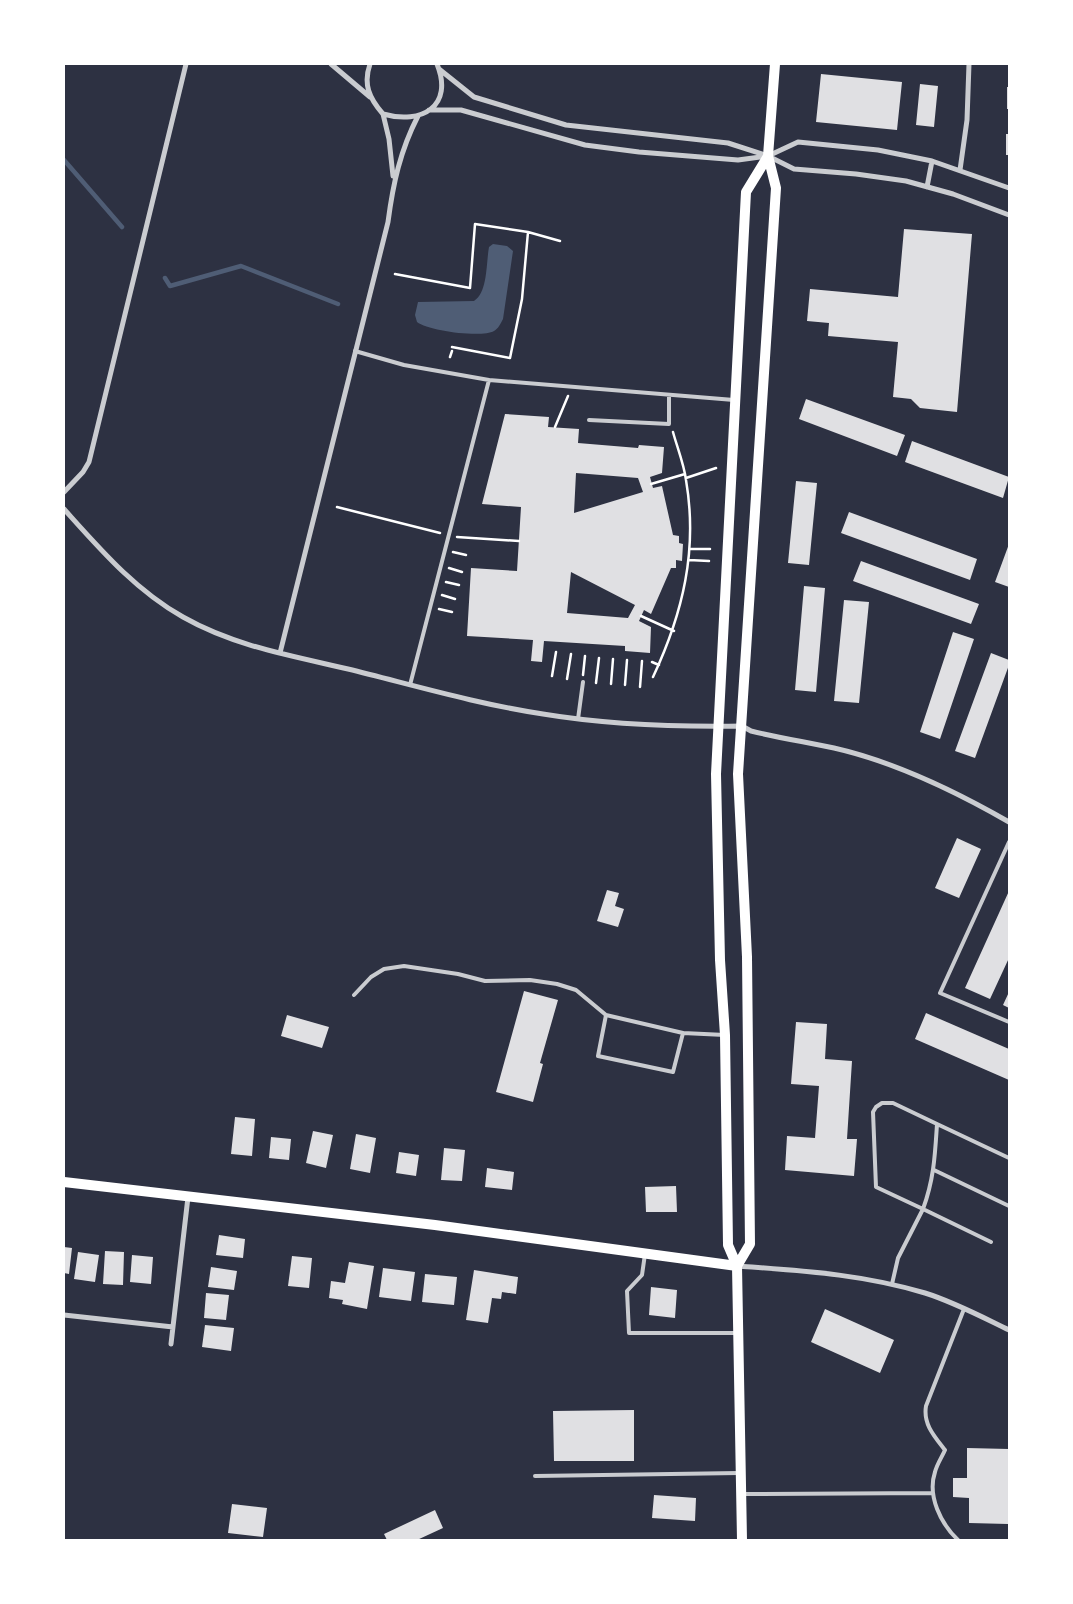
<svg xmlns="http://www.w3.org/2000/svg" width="1073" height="1604" font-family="'Open Sans',sans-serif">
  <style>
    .water { fill: #4f5d75 }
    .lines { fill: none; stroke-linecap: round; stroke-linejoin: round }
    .stream { stroke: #4f5d75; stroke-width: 4.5 }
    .building { fill: #e0e0e3; fill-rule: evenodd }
    .path { stroke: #fff; stroke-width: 2.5 }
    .service { stroke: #caccd0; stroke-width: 4 }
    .minor { stroke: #caccd0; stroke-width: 5 }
    .secondary { stroke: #fff; stroke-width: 10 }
  </style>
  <rect width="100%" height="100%" fill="#2d3142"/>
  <path class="water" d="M493,244L507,246L513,251L503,319C501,323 498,329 494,331C482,338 428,331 417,322L415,315L418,302L474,301C488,292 486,263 489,247Z"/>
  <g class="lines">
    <path class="stream" d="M64,160L122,227
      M165,278L170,286L241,266L338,304"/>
  </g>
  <path class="building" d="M821,74L902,82L897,130L816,122Z
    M920,84L938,86L934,127L916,125Z
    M1007,87H1009V109H1007Z
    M1006,134H1009V155H1006Z
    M904,229L972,234L957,412L920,408L911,399L893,397L898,342L828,336L829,323L807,321L810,289L898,297Z
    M806,399L905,435L897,456L799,419Z
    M505,414L549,417L548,427L579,429L578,443L638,448L639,445L664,447L662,473L650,477L653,488L662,486L673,535L679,536V543L683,544L682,561L676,560V568H671L651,614L644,610L639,621L651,627L650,653L625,651V646L544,641L542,662L531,661L533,640L467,636L471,568L517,571L521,507L482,504ZM576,473L638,478L643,492L574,513ZM571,572L635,605L628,618L567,613Z
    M912,441L1009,477L1003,498L905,462Z
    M796,481L817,483L809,565L788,563Z
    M849,512L977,559L970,580L841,533Z
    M1009,544V587L995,582Z
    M861,561L979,604L971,624L853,581Z
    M804,586L825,588L816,692L795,690Z
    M844,600L869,602L859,703L834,701Z
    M953,632L974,639L940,739L920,732Z
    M991,653L1009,660V665L975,758L955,751Z
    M957,838L981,849L959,898L935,888Z
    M607,890L619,893L615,906L624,909L618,927L597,921Z
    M1009,891V958L990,999L965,988Z
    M524,991L558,1000L540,1063L543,1064L533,1102L496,1092Z
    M1009,992V1008L1003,1005Z
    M926,1013L1009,1049V1080L915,1039Z
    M287,1015L329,1027L322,1048L281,1036Z
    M796,1022L827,1024L825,1059L852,1061L847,1139H857L854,1176L785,1170L787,1136L815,1138L819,1086L791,1084Z
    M235,1117L255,1119L252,1156L231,1154Z
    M313,1131L333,1135L326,1168L306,1163Z
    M356,1134L376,1138L370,1173L350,1169Z
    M271,1137L291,1139L289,1160L269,1158Z
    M444,1148L465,1150L462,1181L441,1180Z
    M399,1152L419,1155L416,1176L396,1173Z
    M487,1168L514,1172L512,1190L485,1187Z
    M676,1186L677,1212H646L645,1187Z
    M219,1235L245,1239L243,1258L216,1255Z
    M64,1247L72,1248L69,1274L64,1273Z
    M105,1251L124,1252L123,1285L103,1284Z
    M78,1252L99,1255L95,1282L74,1279Z
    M132,1255L153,1257L151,1284L130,1282Z
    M292,1256L312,1258L309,1288L288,1286Z
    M349,1262L374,1266L367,1309L342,1304L343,1300L329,1298L331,1281L345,1283Z
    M211,1267L237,1271L234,1290L208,1287Z
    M383,1268L415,1272L411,1301L379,1297Z
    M474,1270L518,1277L516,1294L502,1292L501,1299L492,1298L488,1323L466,1320Z
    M425,1274L457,1277L454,1305L422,1302Z
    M651,1287L677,1290L675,1318L649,1315Z
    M206,1293L229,1295L226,1320L204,1318Z
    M825,1309L894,1340L880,1373L811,1342Z
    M205,1325L234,1328L231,1351L202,1347Z
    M634,1410V1461H554L553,1411Z
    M967,1448L1009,1449L1008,1524L969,1523V1498L953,1497V1478H967Z
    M654,1495L696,1498L695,1521L652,1518Z
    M232,1504L267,1508L263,1537L228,1533Z
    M435,1510L443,1528L417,1540H387L384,1534Z"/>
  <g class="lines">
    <path class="path" d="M528,232L560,241
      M395,274L470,288L475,224L528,232L522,299L510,358L452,347
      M450,357L452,351
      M555,427L568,396
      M686,478L716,468
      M651,484L685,474
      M337,507L440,533
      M457,537L519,541
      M690,549H710
      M453,552L466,555
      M689,560L709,561
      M449,568L462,572
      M446,582L459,585
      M442,595L455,599
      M439,609L452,612
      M641,616L674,631
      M652,662L659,665
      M583,675L585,656
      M552,676L556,652
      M653,677C683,613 698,550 686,480C684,464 677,447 673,432
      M567,679L571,654
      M596,683L599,658
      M611,684L613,659
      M625,685L627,660
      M640,687L642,661"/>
    <path class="service" d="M355,351L404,365L489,380L410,685
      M489,380L734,400
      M589,420L669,424V395
      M578,719L583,682
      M1009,842L940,993L1009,1022
      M354,995L371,977L384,969L404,966L458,974L485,981L530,980L557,984L576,990L606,1015L683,1033L725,1035
      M606,1015L598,1056L673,1072L683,1033
      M882,1103H893L937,1124C935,1155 934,1179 923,1209L876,1187L873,1112L876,1107Z
      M937,1124L1009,1158
      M934,1170L1009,1206
      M645,1254L642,1275L627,1291L629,1333H738
      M892,1284L898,1258L923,1209L991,1242
      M535,1476L739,1473
      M741,1494L933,1493
      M958,1540C941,1524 927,1496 935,1472C937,1464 942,1457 945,1450C934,1436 923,1424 926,1406L964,1309"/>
    <path class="minor" d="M331,64L370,97
      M370,64C363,84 369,98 383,114C422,125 454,106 437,64
      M439,69L474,97L566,125L728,143L768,156L794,169L856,174L906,181L953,194L1009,215
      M429,110H461L585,145L639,152L738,160L768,156L798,142L878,150L932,161L1009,188
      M383,114L389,139L393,176
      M960,170L967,120L969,64
      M927,187L932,161
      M64,492L83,472L89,462L186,64
      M64,509C100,549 135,590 183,617C234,646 292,656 348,669C413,685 477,704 543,714C609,725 676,727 742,726L751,731C779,738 806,742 834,748C896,762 955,791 1009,822
      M280,653L388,222C393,184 400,151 418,116
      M737,1266C804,1271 861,1274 925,1293C954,1302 982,1317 1009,1330
      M64,1315L173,1327
      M171,1344L188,1197"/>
    <path class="secondary" d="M64,1182L435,1225L737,1266
      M737,1266L750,1244L747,957L738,774L776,188L768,156L775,64
      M742,1540L737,1266L728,1245L725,1035L720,960L716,774L746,192L768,156"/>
  </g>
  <rect width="1073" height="1604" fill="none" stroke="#ffffff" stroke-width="130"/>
</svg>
